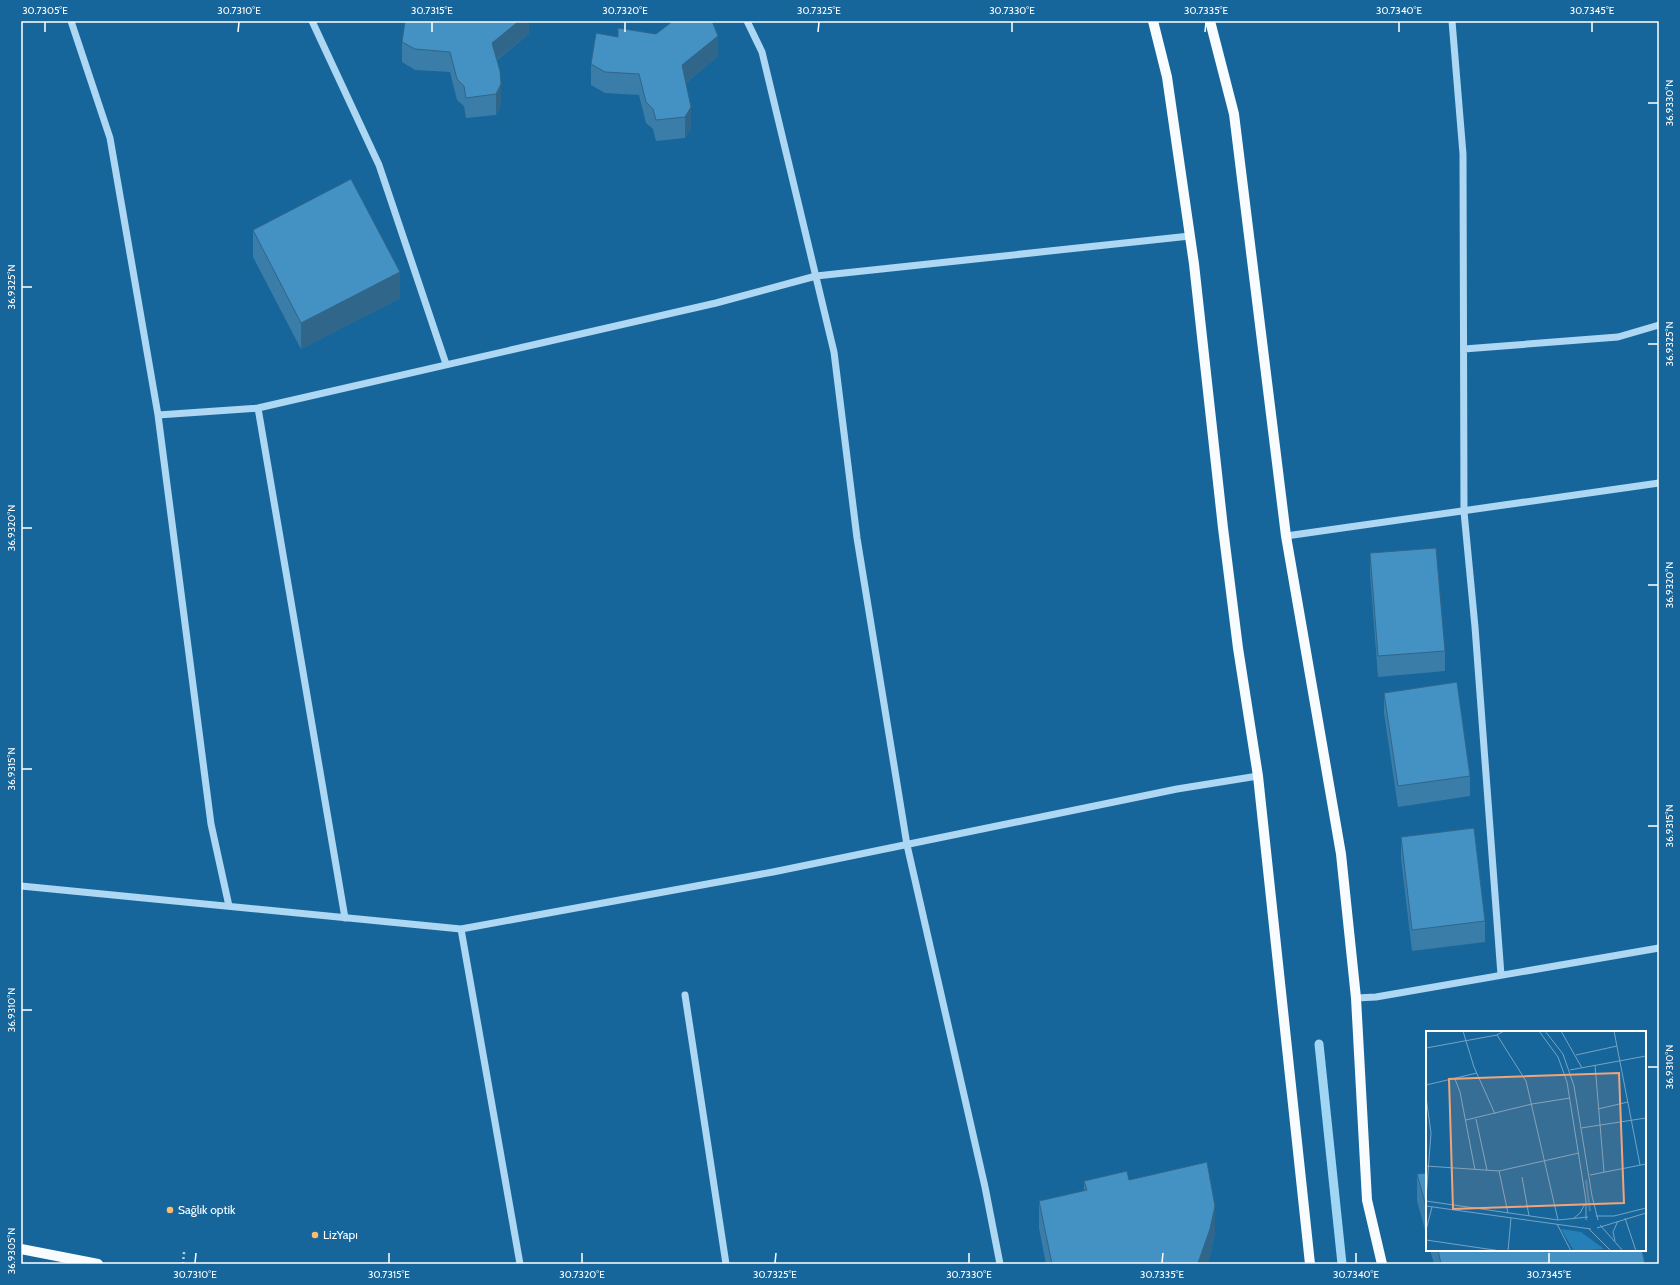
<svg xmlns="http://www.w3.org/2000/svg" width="1680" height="1285" font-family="Cabin,sans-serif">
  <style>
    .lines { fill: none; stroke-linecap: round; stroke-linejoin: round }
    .stream { stroke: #a0d5f4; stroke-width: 9 }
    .path { stroke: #add7f2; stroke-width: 2.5; stroke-dasharray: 2 3; stroke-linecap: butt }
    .minor { stroke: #add7f2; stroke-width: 7 }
    .major { stroke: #f8fcff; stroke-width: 10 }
    .wall { fill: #3a7da9 }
    .shaded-wall { fill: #306689 }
    .building { fill: #4491c4; stroke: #306689 }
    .ticks { fill: none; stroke: #fff; stroke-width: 1.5 }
    .poi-dot { fill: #ffbe6e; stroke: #17669b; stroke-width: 1.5 }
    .labels { text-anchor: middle; stroke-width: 3; stroke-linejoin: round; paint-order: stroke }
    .poi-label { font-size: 12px; fill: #fff; stroke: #17669b; text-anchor: start }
    .inset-river { fill: none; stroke: #497fa4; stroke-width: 2 }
    .inset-road { fill: none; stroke: #74a3c3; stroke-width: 1 }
    .view { fill: #f2a479; fill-opacity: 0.15; stroke: #f2a479; stroke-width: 2 }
    .inset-edge { fill: none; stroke: #fff; stroke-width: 2 }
    .neatline { fill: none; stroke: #fff; stroke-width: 1.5 }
    .ticks-label { font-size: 10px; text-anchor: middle; fill: #fff }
  </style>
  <rect width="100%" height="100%" fill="#17669b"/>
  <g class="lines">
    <path class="stream" d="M1319,1044L1342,1264"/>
    <path class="path" d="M183,1264L184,1252"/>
    <path class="minor" d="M71,21L110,138L158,415L211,824L229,906
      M312,21L379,165L446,364
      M747,21L762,52L834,352L857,538L907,845L985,1187L1000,1264
      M1452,21L1463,154L1464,512L1475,627L1501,975
      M1464,349L1618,337L1659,325
      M258,408L345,918
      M158,415L258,408L716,303L816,276L1190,236
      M1286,536L1659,483
      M21,886L461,929L773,872L1177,789L1258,776
      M461,929L520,1264
      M685,995L726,1264
      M1356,998L1376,997L1659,948"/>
    <path class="major" d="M1153,21L1167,77L1194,264L1223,528L1238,648L1258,776L1310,1264
      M1210,21L1234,114L1286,536L1341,854L1356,998L1367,1200L1382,1264
      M21,1249L98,1264"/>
  </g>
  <path class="wall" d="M529,21V34L497,60L501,105L496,115L466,118L464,106L457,100L450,72L415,70L402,62V42Z
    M656,34L718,56L686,83L691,127L685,138L656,141L653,129L646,123L639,95L605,93L591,85V64L618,37Z
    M253,230L400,298L301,349L253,257Z
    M1370,553L1445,651V671L1378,677L1370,574Z
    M1384,693L1470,776V796L1398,807L1384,713Z
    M1401,837L1485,921V942L1412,951L1401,858Z
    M1427,1173V1237L1417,1201V1174Z
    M1129,1180L1215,1232L1210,1256L1207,1264H1046L1039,1228V1201L1084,1191V1181Z
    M1430,1250H1642L1645,1264H1434Z"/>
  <path class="shaded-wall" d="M519,21H529V34L492,63V43Z
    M718,36V56L682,86V65Z
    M501,84V105L496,115V94Z
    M691,107V127L685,138V117Z
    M400,272V298L301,349V323Z
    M1215,1206V1232L1210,1256L1207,1264H1197Z"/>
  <path class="building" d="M405,21H519L492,43L500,71L501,84L496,94L466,98L464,86L457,79L450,52L415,49L402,42Z
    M673,21H712L718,36L682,65L691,107L685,117L656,120L653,109L646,102L639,74L605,72L591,64L596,33L618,37V28L656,34Z
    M351,179L400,272L301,323L253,230Z
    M1436,548L1445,651L1378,656L1370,553Z
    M1457,682L1470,776L1398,786L1384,693Z
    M1474,828L1485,921L1412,930L1401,837Z
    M1207,1162L1215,1206L1210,1229L1198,1263L1197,1264H1052L1039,1201L1087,1190L1084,1181L1127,1171L1129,1180Z
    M1427,1173V1210L1417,1174Z
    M1438,1250H1642L1645,1264H1441Z"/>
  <path class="ticks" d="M45,32V22M238,32L239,22M432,32V22M625,32V22M818,32L819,22M1012,32V22M1205,32L1206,22M1399,32V22M1592,32V22M1648,103H1658M22,287H32M1648,344H1658M22,528H32M1648,585H1658M22,769H32M1648,826H1658M22,1010H32M1648,1067H1658M22,1251H32M195,1263L196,1253M389,1263V1253M582,1263V1253M775,1263L776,1253M969,1263V1253M1162,1263L1163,1253M1356,1263V1253M1549,1263V1253"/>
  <g class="poi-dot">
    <circle cx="170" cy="1210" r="4"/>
    <circle cx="315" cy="1235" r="4"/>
  </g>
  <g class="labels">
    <g class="poi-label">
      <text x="178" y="1214">Sağlık optik</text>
      <text x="323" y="1239">LizYapı</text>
    </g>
  </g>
  <g transform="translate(1426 1031)">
    <rect width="220" height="220" fill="#17669b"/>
    <path d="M135,198L155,201L178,218L148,220Z" fill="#2680b8"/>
    <path class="inset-river" d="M160,149L164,180"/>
    <path class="inset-road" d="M37,0L48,36L69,83M113,0L132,26L141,51L160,170V189M119,0L137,23L148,55L166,165L172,189M135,0L156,37M188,0L214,134M71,4L100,50L132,189M0,17L71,4L78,0M150,24L191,15M169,34L178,141M144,39L220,25M29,48L34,61L49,139M0,54L51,42M0,66L5,102L0,167M172,78L202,71M50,88L61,139M40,89L106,73L144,67M155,97L220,87M0,135L73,140L153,122M73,140L82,182M164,144L220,133M96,146L103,185M0,170L132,189L162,186M0,175L165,198M170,185H188L220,177M199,187L210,220M147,188L154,182L159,173M131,193L145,220M174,194L197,220M171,197L220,182M163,198L185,220M0,199L6,176M0,209L75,220M189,210L187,201L192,190M82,220L85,187"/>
    <path class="view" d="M193,42L198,172L27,178L23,48Z"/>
    <rect width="220" height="220" class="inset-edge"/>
  </g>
  <rect width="1680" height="1285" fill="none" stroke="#17669b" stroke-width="44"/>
  <rect x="22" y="22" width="1636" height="1241" class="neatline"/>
  <g class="ticks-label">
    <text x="45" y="14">30.7305°E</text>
    <text x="239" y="14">30.7310°E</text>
    <text x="432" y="14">30.7315°E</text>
    <text x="625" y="14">30.7320°E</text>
    <text x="819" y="14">30.7325°E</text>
    <text x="1012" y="14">30.7330°E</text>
    <text x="1206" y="14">30.7335°E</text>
    <text x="1399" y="14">30.7340°E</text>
    <text x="1592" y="14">30.7345°E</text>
    <text transform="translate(1669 103) rotate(-90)" y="4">36.9330°N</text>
    <text transform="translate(11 287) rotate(-90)" y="4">36.9325°N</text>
    <text transform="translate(1669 344) rotate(-90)" y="4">36.9325°N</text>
    <text transform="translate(11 528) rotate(-90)" y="4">36.9320°N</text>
    <text transform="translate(1669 585) rotate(-90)" y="4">36.9320°N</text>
    <text transform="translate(11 769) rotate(-90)" y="4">36.9315°N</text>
    <text transform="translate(1669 826) rotate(-90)" y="4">36.9315°N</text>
    <text transform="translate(11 1010) rotate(-90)" y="4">36.9310°N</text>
    <text transform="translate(1669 1067) rotate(-90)" y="4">36.9310°N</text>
    <text transform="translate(11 1251) rotate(-90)" y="4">36.9305°N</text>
    <text x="195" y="1278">30.7310°E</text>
    <text x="389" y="1278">30.7315°E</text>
    <text x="582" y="1278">30.7320°E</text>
    <text x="775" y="1278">30.7325°E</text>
    <text x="969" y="1278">30.7330°E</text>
    <text x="1162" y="1278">30.7335°E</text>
    <text x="1356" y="1278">30.7340°E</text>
    <text x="1549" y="1278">30.7345°E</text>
  </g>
</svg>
